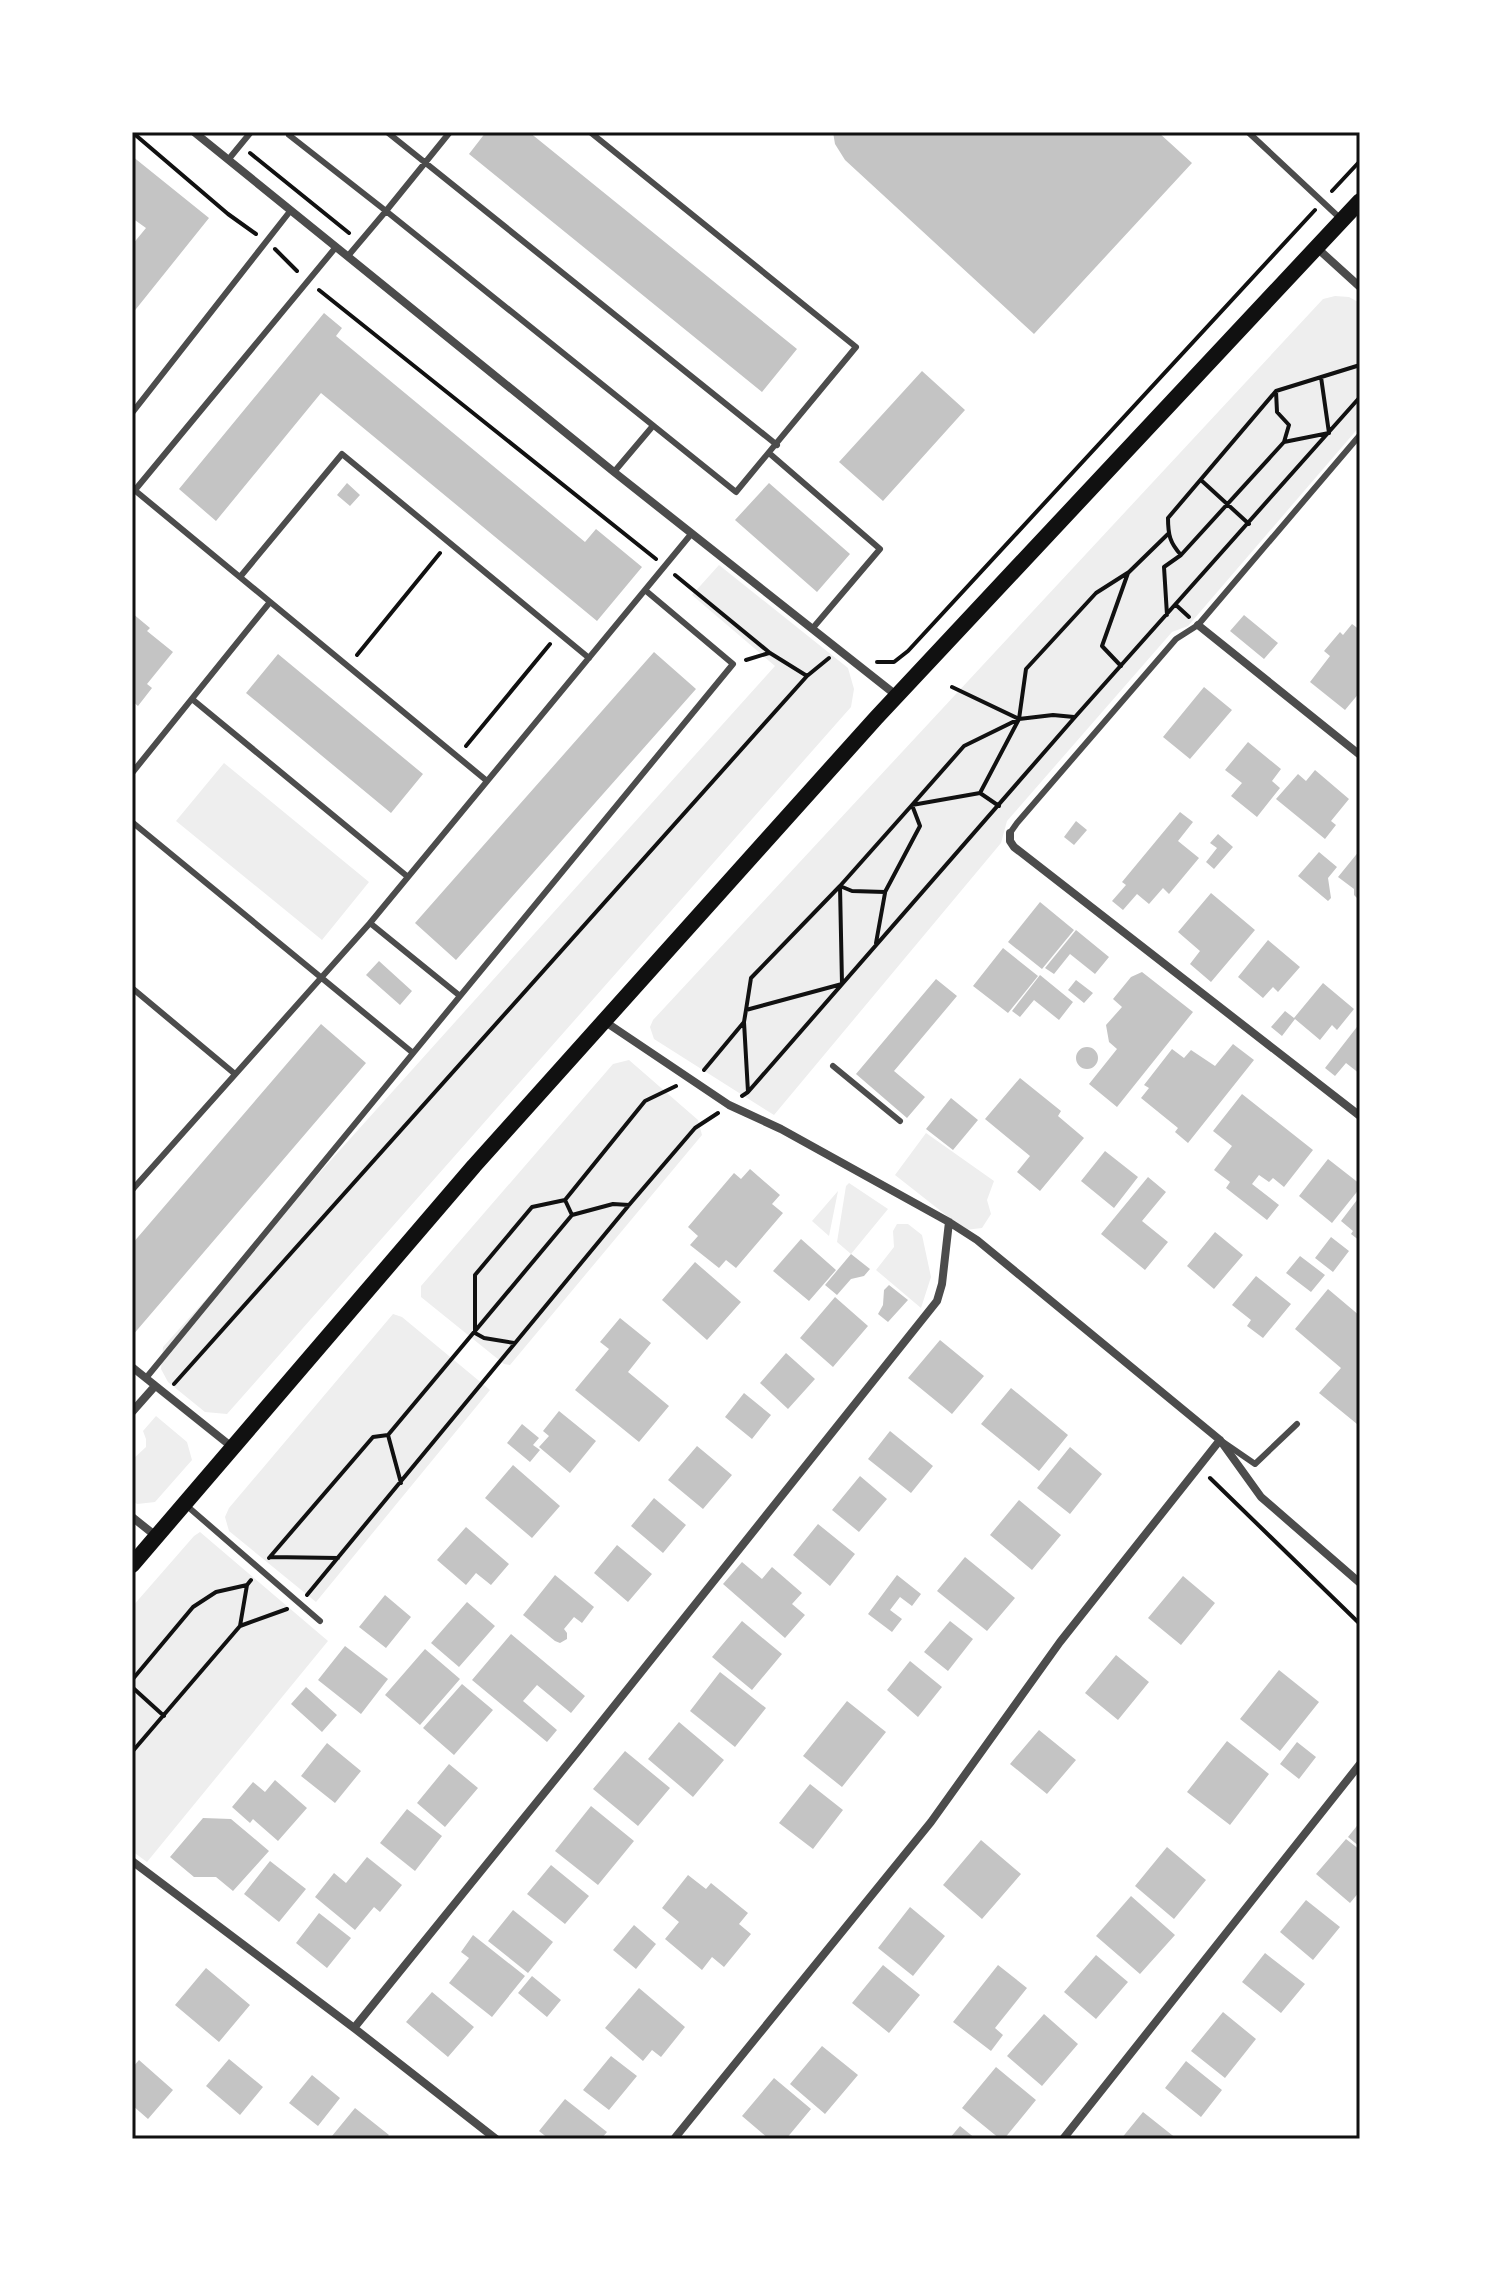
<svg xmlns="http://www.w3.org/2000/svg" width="1492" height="2271" font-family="'Work Sans',sans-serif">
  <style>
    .green { fill: #eee }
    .building { fill: #c4c4c4 }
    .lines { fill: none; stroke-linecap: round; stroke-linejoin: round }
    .path { stroke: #111; stroke-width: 4 }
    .service { stroke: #4c4c4c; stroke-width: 6 }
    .minor { stroke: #4c4c4c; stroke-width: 8 }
    .secondary { stroke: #111; stroke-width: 16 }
    .neatline { fill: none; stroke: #111; stroke-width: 3 }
  </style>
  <rect width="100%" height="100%" fill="#fff"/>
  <path class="green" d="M1335,296L1349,297L1360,303V426L1188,626L1172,632L1007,821L1001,843L774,1115L654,1039L650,1027L653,1020L1323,299Z
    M719,565L848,668L854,689L851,707L227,1414L205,1412L168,1382L161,1369L163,1347L775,666L692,595Z
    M224,763L369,882L322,940L176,821Z
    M629,1060L698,1120L702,1135L510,1365L504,1364L421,1297V1286L613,1064Z
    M926,1133L994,1181L987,1200L991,1214L982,1228L965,1230L895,1175Z
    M849,1183L888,1209L851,1254L837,1242L846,1186Z
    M838,1191L829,1236L812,1221Z
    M897,1224H908L922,1235L931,1277L921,1308L876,1270L894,1247L893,1231Z
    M393,1314L402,1317L490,1390L316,1602L229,1531L225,1517L229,1508Z
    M156,1416L187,1442L192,1460L155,1502L137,1504L132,1500V1460L146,1447V1439L143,1431Z
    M200,1532L328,1641L147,1862L132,1851V1607L194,1536Z"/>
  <path class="building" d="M486,132H529L797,349L762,392L469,154Z
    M833,132H1158L1192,163L1034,334L845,160L835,144Z
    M132,156L209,218L132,314V245L146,228L132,218Z
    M324,313L342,328L336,336L585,542L596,529L642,567L597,621L321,393L216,521L179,489Z
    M922,371L965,410L883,501L839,462Z
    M347,483L360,495L350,506L337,495Z
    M769,483L850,554L817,592L735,520Z
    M132,613L150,628L147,631L173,652L147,684L152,688L138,706L132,701Z
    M1244,615L1278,643L1264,659L1230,631Z
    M1352,624L1360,630V692L1345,710L1310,682L1330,656L1324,651L1340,632L1343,635Z
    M654,652L696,689L456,960L415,923Z
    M278,654L423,774L391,813L246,693Z
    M1204,687L1232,710L1190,759L1163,737Z
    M1248,742L1281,769L1272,781L1280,788L1257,817L1231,796L1242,783L1225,770Z
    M1315,770L1349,799L1331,821L1336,825L1325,839L1276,799L1298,774L1306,781Z
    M1180,812L1193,822L1178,841L1199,858L1169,894L1163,888L1149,904L1137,894L1123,910L1112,901L1126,885L1122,882Z
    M1076,821L1087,830L1074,845L1064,837Z
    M1218,834L1233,847L1214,869L1206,862L1217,848L1210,843Z
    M1360,850V901L1354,895V889L1338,877Z
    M1319,852L1337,867L1328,878L1331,898L1328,901L1298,876Z
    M1211,893L1255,930L1211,982L1190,964L1200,951L1178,932Z
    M1040,902L1074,930L1042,969L1008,942Z
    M1076,930L1109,957L1095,974L1070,954L1054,974L1045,968Z
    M1268,940L1300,967L1278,992L1273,987L1263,998L1238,977Z
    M1003,948L1038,976L1008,1013L973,986Z
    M379,961L412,991L400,1005L366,975Z
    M1142,972L1193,1012L1117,1107L1089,1084L1117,1049L1109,1042L1106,1025L1122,1007L1113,999L1131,977Z
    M1040,975L1073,1002L1059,1020L1034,1000L1020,1017L1012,1011Z
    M936,979L957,996L894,1071L925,1097L907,1118L856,1074Z
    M1076,980L1093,993L1084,1003L1068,990Z
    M1323,983L1354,1009L1337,1030L1332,1025L1320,1040L1295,1019L1282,1036L1271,1027L1285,1011L1294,1018Z
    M1360,1023V1074L1346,1063L1335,1076L1325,1068Z
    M321,1024L366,1063L132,1336V1244Z
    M1233,1044L1254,1060L1188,1143L1175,1132L1178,1128L1141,1098L1149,1088L1144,1085L1172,1049L1184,1058L1191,1050L1215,1066Z
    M1076 1058a11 11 0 1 1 22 0a11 11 0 1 1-22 0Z
    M1020,1078L1061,1111L1058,1116L1084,1138L1040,1191L1017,1172L1030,1156L985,1119Z
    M1242,1094L1313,1150L1284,1187L1273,1178L1269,1182L1259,1175L1252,1184L1279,1205L1267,1220L1226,1188L1230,1182L1214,1170L1232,1146L1213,1131Z
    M951,1098L978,1120L953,1150L926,1129Z
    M1105,1151L1138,1177L1114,1208L1081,1181Z
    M1328,1159L1360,1184V1188L1332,1223L1299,1196Z
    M750,1169L780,1195L772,1204L783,1213L736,1268L726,1260L719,1268L690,1245L698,1236L688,1227L734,1173L741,1179Z
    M1148,1177L1166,1192L1142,1221L1168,1242L1145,1270L1101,1234Z
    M1360,1196V1241L1351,1234L1353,1231L1341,1221Z
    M1215,1232L1243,1255L1214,1289L1187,1266Z
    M1331,1237L1349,1251L1333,1272L1315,1258Z
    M801,1239L836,1270L809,1301L773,1271Z
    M851,1254L870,1269L864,1276L851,1279L837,1295L825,1285Z
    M1300,1256L1325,1275L1311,1292L1286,1273Z
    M695,1262L741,1302L707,1340L662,1300Z
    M1256,1276L1291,1304L1263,1338L1247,1326L1251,1320L1232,1305Z
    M889,1285L908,1300L888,1322L878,1314L883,1305L884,1290Z
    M1328,1289L1360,1316V1421L1357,1424L1319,1393L1341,1368L1295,1329Z
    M835,1297L868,1326L833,1367L800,1338Z
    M620,1318L651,1343L628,1372L669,1406L639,1442L575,1390L609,1349L600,1342Z
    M940,1340L984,1376L952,1414L908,1378Z
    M786,1353L815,1379L788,1409L760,1383Z
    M1011,1388L1068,1435L1039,1471L981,1424Z
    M744,1393L771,1415L752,1439L725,1417Z
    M559,1411L596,1441L570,1473L539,1447L549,1436L543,1431Z
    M522,1424L539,1438L533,1445L540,1450L530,1462L507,1443Z
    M890,1431L933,1466L911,1493L868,1459Z
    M697,1446L732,1475L703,1509L668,1480Z
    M1070,1447L1102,1474L1070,1514L1037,1488Z
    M513,1465L560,1506L532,1538L485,1498Z
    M860,1476L887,1499L859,1532L832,1510Z
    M654,1498L686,1525L663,1553L631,1526Z
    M1019,1500L1061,1535L1032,1570L990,1535Z
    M818,1524L855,1554L830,1586L793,1555Z
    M466,1527L509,1564L491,1585L476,1573L466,1585L437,1560Z
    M617,1545L652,1574L628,1602L594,1573Z
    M965,1557L1015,1598L987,1631L937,1591Z
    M742,1562L762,1579L772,1567L802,1593L792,1604L805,1615L785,1638L723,1584Z
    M555,1575L594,1607L582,1623L574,1617L564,1629L567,1633V1639L560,1643L555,1641L523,1615Z
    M897,1575L921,1594L912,1606L900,1597L890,1610L902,1619L892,1632L868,1614Z
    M1183,1576L1215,1603L1181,1645L1148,1618Z
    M385,1595L411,1617L386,1648L359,1627Z
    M467,1602L495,1626L459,1667L431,1643Z
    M742,1621L782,1654L752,1690L712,1657Z
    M950,1621L973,1639L948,1671L924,1652Z
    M511,1634L585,1696L571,1713L537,1685L523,1701L557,1730L547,1742L472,1680Z
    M345,1646L388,1679L361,1714L318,1680Z
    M425,1649L460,1679L420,1725L385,1695Z
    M1116,1655L1149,1682L1118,1720L1085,1693Z
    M910,1661L942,1687L918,1717L887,1690Z
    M1279,1670L1319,1702L1280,1751L1240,1719Z
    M720,1672L766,1708L735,1747L690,1711Z
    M462,1684L493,1710L454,1755L423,1728Z
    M306,1687L337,1715L322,1732L291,1704Z
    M847,1701L886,1732L842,1787L803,1756Z
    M679,1722L724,1760L693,1797L648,1759Z
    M1039,1730L1076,1760L1047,1794L1010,1764Z
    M1227,1741L1269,1774L1230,1825L1187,1792Z
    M1297,1742L1316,1757L1299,1779L1280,1764Z
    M327,1743L361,1771L335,1803L301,1776Z
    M625,1751L670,1788L638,1826L593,1789Z
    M449,1764L478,1788L445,1827L417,1803Z
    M275,1780L307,1808L278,1841L253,1819L250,1823L232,1807L253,1782L265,1792Z
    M810,1784L843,1810L813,1849L779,1823Z
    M591,1806L634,1841L598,1885L555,1851Z
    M407,1809L442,1836L415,1871L380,1843Z
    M203,1818L231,1819L269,1851L233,1891L216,1877H194L170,1857Z
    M1360,1822V1847L1348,1837Z
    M1346,1839L1360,1850V1891L1350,1903L1316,1874Z
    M981,1840L1021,1874L982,1919L943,1885Z
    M1167,1847L1206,1880L1174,1919L1135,1886Z
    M367,1857L402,1885L380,1912L374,1907L355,1930L315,1897L334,1873L346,1883Z
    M270,1861L306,1889L279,1922L244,1894Z
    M551,1865L589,1896L565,1924L527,1894Z
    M688,1875L706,1889L711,1883L748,1913L739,1924L751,1934L724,1967L712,1957L702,1970L665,1939L679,1922L662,1908Z
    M1131,1896L1175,1935L1140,1974L1096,1936Z
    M1306,1900L1340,1927L1313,1960L1280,1932Z
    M910,1907L945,1936L913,1976L878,1948Z
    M513,1910L553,1942L528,1973L488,1941Z
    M319,1913L351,1938L327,1968L296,1943Z
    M634,1925L656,1944L636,1969L613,1950Z
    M473,1935L525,1976L492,2017L449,1983L469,1958L461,1952Z
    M1265,1953L1305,1984L1281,2013L1242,1982Z
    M1096,1955L1128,1982L1096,2019L1064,1992Z
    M883,1965L920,1995L889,2033L852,2003Z
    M998,1965L1027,1988L995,2028L1003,2035L991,2051L953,2022Z
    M206,1968L250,2005L219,2042L175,2005Z
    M532,1976L561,2000L547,2017L518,1993Z
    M639,1988L685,2027L661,2057L652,2050L643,2061L605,2028Z
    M432,1992L474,2027L448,2057L406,2022Z
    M1223,2012L1256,2039L1225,2078L1191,2051Z
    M1044,2014L1078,2044L1042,2086L1007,2056Z
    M822,2046L858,2075L825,2114L790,2084Z
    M611,2056L637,2076L609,2110L583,2090Z
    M229,2059L263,2087L240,2115L206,2086Z
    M139,2060L173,2090L148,2119L132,2105V2068Z
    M1186,2061L1222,2090L1201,2117L1165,2088Z
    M996,2067L1036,2100L1004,2139H1000L962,2108Z
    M312,2075L340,2098L318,2126L289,2103Z
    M774,2078L811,2109L786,2139H769L742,2116Z
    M565,2099L607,2132L601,2139H549L539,2131Z
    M355,2108L389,2135L385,2139H335L332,2136Z
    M1143,2112L1177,2139H1121Z
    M960,2126L976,2139H949Z"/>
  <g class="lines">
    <path class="path" d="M132,132L228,214L256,234
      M250,153L349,233
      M1332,191L1360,161
      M275,249L297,271
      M319,290L656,559
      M1284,442L1329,433L1321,377
      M1202,481L1249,524
      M1181,555L1284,442L1289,425L1277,412L1276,391
      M675,575L770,653L807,676L829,658
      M1176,605L1189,617
      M1167,615L1164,567L1181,555C1170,543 1168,535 1168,518L1276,391L1360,365
      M357,655L440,553
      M746,660L769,653
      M877,662H894L908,651L1315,210
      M1121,666L1102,646L1128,573
      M952,687L1019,719L1053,715L1074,717
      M466,746L550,644
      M999,806L980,793L1019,719L1026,669L1096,593L1129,572L1168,534
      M876,943L885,893
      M746,1010L751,978L840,886L852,891L885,892L920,826L912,805L964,746L1019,719
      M744,1022L748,1092
      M704,1070L744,1022L746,1010L842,984L840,886L912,805L980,793
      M742,1096L748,1092L1075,717L1360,397
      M572,1215L613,1204L629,1205
      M514,1343L484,1338L475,1333V1275L532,1207L565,1200
      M174,1384L807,676
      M388,1435L401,1483
      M1210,1478L1360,1624
      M270,1557L338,1558
      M269,1558L373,1437L388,1435L572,1215L565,1200L645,1101L676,1086
      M307,1595L629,1205L695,1128L718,1113
      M240,1626L287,1609
      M132,1680L193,1607L216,1592L247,1585
      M132,1687L164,1716
      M132,1752L240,1626L247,1585L251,1580"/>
    <path class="service" d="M387,132L777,445
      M450,132L386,211L736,492L856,347L590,132
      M1248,132L1342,220
      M289,135L386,211L348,256
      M228,160L251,132
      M132,413L291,210
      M769,453L880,549L812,629
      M614,472L652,427
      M132,488L487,781
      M135,490L336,247
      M240,577L342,454L589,658
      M192,699L408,877
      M132,773L270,602
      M132,822L413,1053
      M1010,833L1017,823L1176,639L1198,625L1360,435
      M370,923L460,996
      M132,988L235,1074
      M833,1066L900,1121
      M132,1190L370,923L692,533
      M146,1378L733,664L645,590
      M1223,1442L1255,1464L1297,1424
      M187,1506L320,1621"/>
    <path class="minor" d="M194,132L614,472L896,695
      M1317,248L1360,287
      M1198,625L1360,755
      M1010,833V841L1014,847L1360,1116
      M604,1021L729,1105L781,1129L949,1222L977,1240L1220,1440L1261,1497L1360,1583
      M132,1367L232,1447
      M132,1412L155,1386
      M132,1517L156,1536
      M132,1861L354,2028L496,2139
      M354,2028L579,1750L937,1301L942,1284L949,1222
      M674,2139L931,1822L1060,1642L1220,1440
      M1063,2139L1360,1764"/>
    <path class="secondary" d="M132,1565L474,1166L876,718L1360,201"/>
  </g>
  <rect width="1492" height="2271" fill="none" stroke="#ffffff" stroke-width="268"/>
  <rect x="134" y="134" width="1224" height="2003" class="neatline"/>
</svg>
